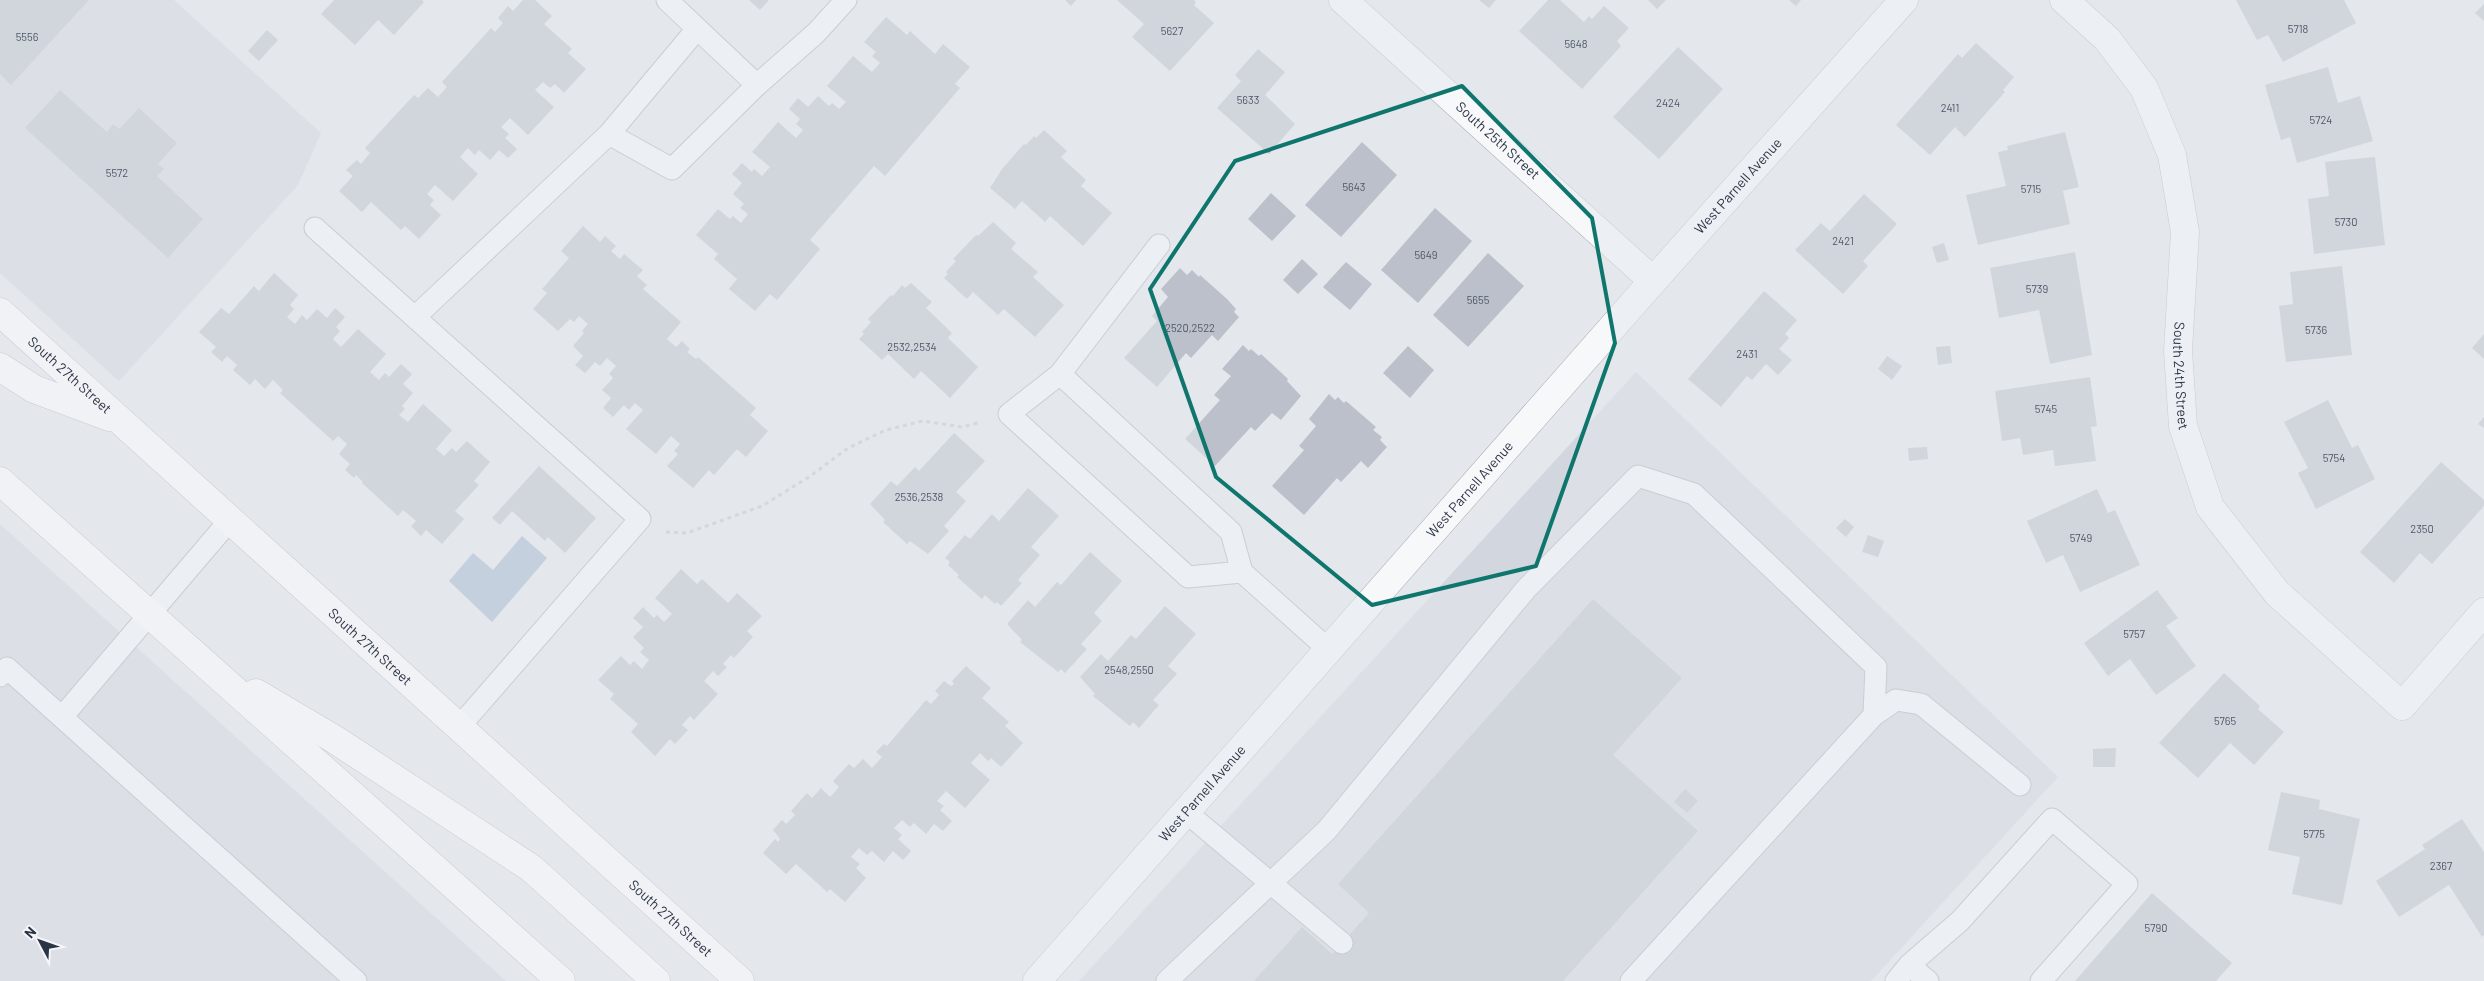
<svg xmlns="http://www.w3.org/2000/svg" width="2484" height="981" font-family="Barlow,sans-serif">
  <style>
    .built { fill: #d2d6de }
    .water { fill: #9fb4cc }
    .building { fill: #bbc0ca }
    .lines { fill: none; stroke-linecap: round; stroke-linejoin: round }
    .service-casing { stroke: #a9aeb7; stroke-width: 23 }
    .minor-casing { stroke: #a9aeb7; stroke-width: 29 }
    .primary-casing { stroke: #a3abb8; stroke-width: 29 }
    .path { stroke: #c2c5cb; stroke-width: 3; stroke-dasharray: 4 4; stroke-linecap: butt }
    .service { stroke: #f7f8fa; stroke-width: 21 }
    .minor { stroke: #f7f8fa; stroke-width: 28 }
    .primary { stroke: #fff; stroke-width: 28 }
    .marked { fill: none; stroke: #0f766e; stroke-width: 4; stroke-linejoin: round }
    .labels { text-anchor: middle; stroke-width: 5; stroke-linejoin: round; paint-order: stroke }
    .number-label { font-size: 11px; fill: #4f5766 }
    .street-label { font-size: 14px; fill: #2b3445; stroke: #f4f6f9 }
  </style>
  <rect width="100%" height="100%" fill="#e4e7ec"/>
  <path class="built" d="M0,0H174L321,133L298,185L119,381L0,273Z
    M1636,372L2058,777L1871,981H1079Z
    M0,524L506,981H0Z"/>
  <path class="water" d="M522,536L547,558L492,622L449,581L473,553L493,570Z"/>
  <path class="building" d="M0,0H89L11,85L0,74Z
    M334,0H422L424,2L394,35L378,20L355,45L321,14Z
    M523,0H535L552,16L544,24L572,49L568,53L586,69L564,93L555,84L550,88L543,82L535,90L554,107L528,135L510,118L501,127L509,134L505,138L517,149L508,158L499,150L490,160L479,150L475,155L468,148L460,157L478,174L453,201L435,185L427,194L434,200L430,205L441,215L419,239L405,226L401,230L371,202L362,212L339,191L353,176L346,170L357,160L361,164L370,153L365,148L414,95L418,98L428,88L438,97L447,87L442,82L491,28L495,32L503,23L498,18L508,6L513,11Z
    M749,0H769L760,10Z
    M1065,0H1076L1071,6Z
    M1117,0H1194L1196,2L1194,5L1214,23L1170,71L1132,37L1144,24Z
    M1479,0H1496L1489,8Z
    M1548,0H1560L1584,22L1589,16L1592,19L1604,6L1629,28L1617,41L1621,46L1582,89L1519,31Z
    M1648,0H1666L1657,9Z
    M1789,0H1801L1796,6Z
    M2236,0H2344L2356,23L2283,62L2268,35L2257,40Z
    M2484,4V21L2475,13Z
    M886,17L907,35L910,31L935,54L943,44L970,67L955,84L960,88L885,176L874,166L810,240L820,249L777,300L770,294L755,311L729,289L737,279L714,259L718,254L696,235L718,209L730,219L733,216L741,223L748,214L740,208L744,204L733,194L742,183L732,174L742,163L752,172L754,169L762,176L770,167L752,152L778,122L796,138L803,130L796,124L800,119L789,109L798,98L808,107L818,96L829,106L832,103L839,109L846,102L827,86L853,56L872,72L880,63L872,56L876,52L864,42Z
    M267,30L278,40L259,61L248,51Z
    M1976,43L2014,77L2003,90L2005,92L1965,137L1955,127L1930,155L1896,125L1958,54L1962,58Z
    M1678,47L1723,89L1659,159L1613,117Z
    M1258,49L1285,72L1265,95L1295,124L1269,154L1217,108L1241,81L1235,75Z
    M2328,67L2338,103L2360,96L2373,141L2297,163L2290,137L2281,140L2265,85Z
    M60,90L107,132L113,124L119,129L139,108L177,143L158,164L164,169L157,176L203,219L168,258L25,128Z
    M1044,130L1067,151L1061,157L1086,180L1081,186L1112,213L1083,246L1050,216L1045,222L1022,201L1015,209L990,188L1002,169L1024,144L1026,145L1034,136L1036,138Z
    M2065,132L2079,187L2063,191L2070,224L1978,245L1966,195L2006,186L1998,152L2008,150L2007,146Z
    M1362,142L1397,175L1341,237L1305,205Z
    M2375,157L2385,245L2314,254L2308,199L2329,196L2325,162Z
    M1271,193L1296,216L1272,241L1248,219Z
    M1864,194L1897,224L1863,261L1868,266L1843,294L1795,250L1821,223L1830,231Z
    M1435,208L1472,241L1418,303L1381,270Z
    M993,222L1016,243L1011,249L1038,272L1033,277L1064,305L1035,337L1004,309L998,315L973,292L967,299L944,278L948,274L946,272L956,261L953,259L976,235L978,236Z
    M583,226L600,242L605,236L616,246L611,251L620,259L624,254L643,270L637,276L647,285L643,289L681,322L667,339L676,347L682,341L690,349L687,352L696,359L698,357L756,408L750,415L768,431L746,457L737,449L714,475L709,470L693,488L667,466L678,454L674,451L680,444L671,436L656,454L626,429L643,410L635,403L629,410L624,405L613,417L603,408L611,398L602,390L613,378L609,374L616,366L607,358L600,366L595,362L585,373L575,365L583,356L573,346L584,333L582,331L588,324L579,316L574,322L570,319L558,331L533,309L547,293L542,289L569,258L561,251Z
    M1944,243L1949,260L1937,263L1932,247Z
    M2075,252L2092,355L2050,364L2039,310L1999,318L1990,268Z
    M1488,253L1524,286L1468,347L1433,315Z
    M1302,259L1318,274L1298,294L1283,280Z
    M1346,262L1372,284L1350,310L1323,287Z
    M2342,266L2352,355L2286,362L2279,306L2293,304L2290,272Z
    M1180,268L1187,275L1192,270L1199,277L1200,275L1227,299L1236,309L1234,312L1239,317L1218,341L1212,335L1191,358L1186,353L1157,387L1124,358L1157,321L1152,316L1168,297L1161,289Z
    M274,273L298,295L290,305L294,309L287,317L295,324L302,315L307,320L317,309L327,318L335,308L345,317L336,327L340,331L333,339L341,347L358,329L386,354L370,372L379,380L385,373L389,377L401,364L412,374L403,384L413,393L402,406L405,409L399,415L408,422L423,404L452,430L436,449L444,456L452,448L456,452L467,441L490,462L474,481L479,485L455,511L464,519L442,544L426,530L421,536L411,526L416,521L403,510L398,516L362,483L363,482L356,475L354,478L345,470L350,464L339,454L347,444L338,436L333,441L280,393L283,390L273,380L265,389L255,379L250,385L233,370L237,365L227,356L222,362L211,352L216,347L199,332L221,308L229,314L254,286L259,291Z
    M911,283L932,302L926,308L952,333L948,338L978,367L950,398L921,371L914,379L888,354L882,360L859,339L864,334L862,332L871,322L868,319L891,295L893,296L902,285L905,288Z
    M1764,291L1797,320L1785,334L1789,338L1779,349L1792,360L1778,375L1766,364L1752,380L1747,376L1721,407L1688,379Z
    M2484,334V359L2472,348Z
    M1243,345L1249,351L1251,349L1259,356L1261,354L1288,379L1287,381L1301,396L1281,420L1272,413L1255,431L1251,427L1215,466L1185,439L1220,400L1214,395L1231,376L1222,369Z
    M1408,346L1434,370L1410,398L1383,373Z
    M1950,346L1952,363L1938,365L1936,347Z
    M1887,356L1902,366L1892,380L1878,369Z
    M2090,377L2097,426L2091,427L2096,461L2055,466L2053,450L2023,455L2020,438L2002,441L1995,391Z
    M1329,394L1335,400L1338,397L1344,403L1346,401L1376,427L1373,430L1382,437L1380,440L1387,447L1368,468L1361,461L1341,482L1337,478L1304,515L1272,486L1304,450L1299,446L1316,426L1309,419Z
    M2328,400L2352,448L2358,445L2375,479L2316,509L2298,473L2308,468L2284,422Z
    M2484,417V428L2478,424Z
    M954,433L985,461L956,492L966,501L944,526L949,531L928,554L910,541L907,544L883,522L885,520L870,504L891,481L897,486L915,467L919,471Z
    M1927,447L1928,459L1909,461L1908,448Z
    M2441,462L2484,500V506L2432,564L2420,553L2394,583L2360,552Z
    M539,466L596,518L565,553L548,537L545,541L512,511L500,525L492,518Z
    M1028,488L1059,516L1031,547L1040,555L1018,580L1022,583L1001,606L997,602L995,604L985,595L982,599L957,577L959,575L948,565L950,562L945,558L965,535L970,539L992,514L999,521Z
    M2097,489L2108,513L2115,510L2140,565L2080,592L2063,555L2046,563L2027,521Z
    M1845,519L1854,527L1846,537L1836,528Z
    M1868,535L1884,541L1878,557L1862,552Z
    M1090,552L1122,581L1094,613L1102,621L1081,644L1087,649L1065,673L1061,669L1058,672L1020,642L1022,640L1007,624L1028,600L1035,607L1057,582L1061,585Z
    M681,569L697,584L702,579L728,603L737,593L762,616L747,631L753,637L734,658L731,655L723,664L727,667L718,676L713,671L704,681L718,694L694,720L690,716L682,725L688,730L675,744L670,739L655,756L631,732L638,724L610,699L614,694L598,680L621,656L630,665L634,661L642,669L649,660L640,652L644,648L633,637L643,627L633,618L643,607L654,618L657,615L664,622L672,614L655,598Z
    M2157,590L2178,618L2166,626L2196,666L2156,695L2130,659L2108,676L2084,643Z
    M1593,599L1682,678L1613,755L1698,831L1563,981H1254L1302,927L1332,954L1369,913L1338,884Z
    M1165,606L1196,634L1168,666L1177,674L1153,700L1159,705L1139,728L1133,722L1130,726L1093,696L1095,694L1080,677L1101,654L1108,661L1131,635L1136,639Z
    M966,666L991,688L982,698L1009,722L1005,726L1023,743L1001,767L991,758L988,761L980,753L971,763L990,780L965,808L946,791L937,801L944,806L940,810L952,821L943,831L934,824L926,834L914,823L910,827L902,820L894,828L902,835L898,839L911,851L903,860L893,851L884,862L872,851L867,855L859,848L851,857L860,864L856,868L866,878L845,902L830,889L827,892L796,864L786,874L763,853L775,839L778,842L780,839L773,830L782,820L786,824L795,815L791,811L807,793L812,798L821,788L830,797L839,787L833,781L849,764L854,768L863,759L872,768L882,757L876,752L884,744L887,746L926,700L931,704L939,695L935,691L944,681L951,686L954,684L952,681Z
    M2224,673L2260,706L2258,709L2284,732L2254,765L2230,743L2198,778L2159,743Z
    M2116,748L2115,767H2093V749Z
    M1685,789L1698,801L1687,813L1674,802Z
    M2281,792L2320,800L2319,809L2360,819L2342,905L2292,894L2300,857L2268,850Z
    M2462,819L2484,852V935L2482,937L2449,885L2399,917L2376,881L2425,849L2422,845Z
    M2152,893L2232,963L2216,981H2075Z"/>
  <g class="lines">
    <g class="service-casing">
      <path id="service" d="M667,0L757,85
        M609,134L672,169L757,85L816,33L846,0
        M315,228L640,519L459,727
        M1159,245L1060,374L1231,532L1242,572L1328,649
        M415,317L609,134L697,29
        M1060,374L1009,414L1188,577L1242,572
        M0,676L7,668L356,981
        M1874,715L1896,700L1921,704L2020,785
        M62,717L230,520
        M1186,812L1342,943
        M1909,965L1928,981
        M1167,981L1327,830L1526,589L1638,476L1694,494L1876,667L1874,715L1631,981
        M1896,981L1909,965L1960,921L2052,819L2127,884L2041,981"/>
    </g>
    <g class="minor-casing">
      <g id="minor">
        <path id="s1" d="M1343,0L1653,281"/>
        <path id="s2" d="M2064,0L2107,39L2144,88L2172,155L2185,232L2178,351L2183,426L2210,507L2277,593L2402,706L2484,612"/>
        <path id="s3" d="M1037,981L1653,281L1904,0"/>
      </g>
    </g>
    <g class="primary-casing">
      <g id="primary">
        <path id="s4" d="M0,312L740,981"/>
        <path d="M0,367L34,389L109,417"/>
        <path d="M0,481L561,981"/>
        <path d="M256,693L334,739L531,868L656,981"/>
      </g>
    </g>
    <path class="path" d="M666,532L687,533L762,506L809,477L848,448L886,430L923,421L962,427L981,422"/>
    <use href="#service" class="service"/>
    <use href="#minor" class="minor"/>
    <use href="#primary" class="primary"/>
  </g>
  <path d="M0 0H2484V981H0ZM1462,86L1592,218L1615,343L1536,566L1372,605L1216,477L1150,289L1235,161Z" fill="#e4e7ec" fill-opacity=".55" fill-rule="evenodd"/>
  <path class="marked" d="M1462,86L1592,218L1615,343L1536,566L1372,605L1216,477L1150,289L1235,161Z"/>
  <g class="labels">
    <g class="number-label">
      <text x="2298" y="33">5718</text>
      <text x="1172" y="35">5627</text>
      <text x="27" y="41">5556</text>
      <text x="1576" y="48">5648</text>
      <text x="1248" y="104">5633</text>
      <text x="1668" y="107">2424</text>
      <text x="1950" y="112">2411</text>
      <text x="2321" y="124">5724</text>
      <text x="117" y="177">5572</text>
      <text x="1354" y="191">5643</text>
      <text x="2031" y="193">5715</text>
      <text x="2346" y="226">5730</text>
      <text x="1843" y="245">2421</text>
      <text x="1426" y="259">5649</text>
      <text x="2037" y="293">5739</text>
      <text x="1478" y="304">5655</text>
      <text x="1190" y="332">2520,2522</text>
      <text x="2316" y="334">5736</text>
      <text x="912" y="351">2532,2534</text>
      <text x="1747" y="358">2431</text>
      <text x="2046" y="413">5745</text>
      <text x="2334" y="462">5754</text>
      <text x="919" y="501">2536,2538</text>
      <text x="2422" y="533">2350</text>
      <text x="2081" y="542">5749</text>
      <text x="2134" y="638">5757</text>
      <text x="1129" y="674">2548,2550</text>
      <text x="2225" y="725">5765</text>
      <text x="2314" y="838">5775</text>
      <text x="2441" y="870">2367</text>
      <text x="2156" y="932">5790</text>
    </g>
    <g class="street-label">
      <text dy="5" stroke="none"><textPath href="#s1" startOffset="209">South 25th Street</textPath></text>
      <text dy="5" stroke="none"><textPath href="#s3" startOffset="1060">West Parnell Avenue</textPath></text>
      <text dy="5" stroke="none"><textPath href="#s4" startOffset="94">South 27th Street</textPath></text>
      <text dy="5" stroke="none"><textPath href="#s2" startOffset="414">South 24th Street</textPath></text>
      <text dy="5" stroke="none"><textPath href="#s3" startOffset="655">West Parnell Avenue</textPath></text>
      <text dy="5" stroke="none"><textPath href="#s4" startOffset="499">South 27th Street</textPath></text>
      <text dy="5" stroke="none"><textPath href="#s3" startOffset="250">West Parnell Avenue</textPath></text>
      <text dy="5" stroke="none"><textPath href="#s4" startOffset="904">South 27th Street</textPath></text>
    </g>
  </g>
  <g transform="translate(40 941) rotate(311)" stroke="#f4f6f9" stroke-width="4" paint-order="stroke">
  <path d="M0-4L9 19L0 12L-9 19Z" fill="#2b3445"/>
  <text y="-8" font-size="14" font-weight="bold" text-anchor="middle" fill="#2b3445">N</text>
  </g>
</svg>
